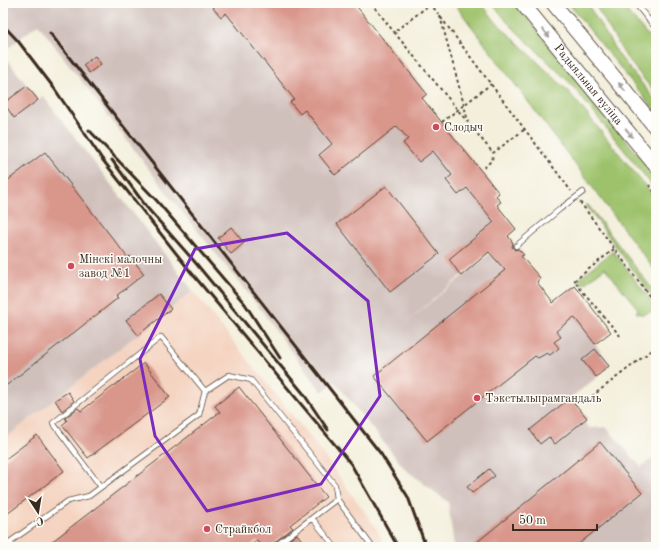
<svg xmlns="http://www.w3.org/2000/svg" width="659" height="550" font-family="'Old Standard TT',serif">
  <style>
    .built { fill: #f4d3c0 }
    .industrial { fill: #d0c0bc }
    .green { fill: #9ec26c; stroke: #6c7645 }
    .building { fill: #d9968b }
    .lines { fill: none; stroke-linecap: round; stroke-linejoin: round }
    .lane-casing { stroke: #57483a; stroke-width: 6 }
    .primary-casing { stroke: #57483a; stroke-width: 16 }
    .path { stroke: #57483a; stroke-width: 2; stroke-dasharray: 3 3; stroke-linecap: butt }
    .lane { stroke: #fff; stroke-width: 4.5 }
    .primary { stroke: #fff; stroke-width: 14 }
    .rail { stroke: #3b2a1e; stroke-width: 3 }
    .oneway { fill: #a79f9a }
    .marked { fill: none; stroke: #7b2cbf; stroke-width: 3; stroke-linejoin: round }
    .poi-dot { fill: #d1495b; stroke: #fdfcf7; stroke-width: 1.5 }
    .labels { text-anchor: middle; stroke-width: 3; stroke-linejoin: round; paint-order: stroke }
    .street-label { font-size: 12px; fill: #3b2a1e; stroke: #fdfcf7 }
    .poi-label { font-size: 12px; fill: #3b2a1e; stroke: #fdfcf7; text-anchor: start }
  </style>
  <rect width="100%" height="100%" fill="#fdfcf7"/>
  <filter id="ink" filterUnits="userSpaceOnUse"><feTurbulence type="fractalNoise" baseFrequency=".025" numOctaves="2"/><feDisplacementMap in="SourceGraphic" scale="8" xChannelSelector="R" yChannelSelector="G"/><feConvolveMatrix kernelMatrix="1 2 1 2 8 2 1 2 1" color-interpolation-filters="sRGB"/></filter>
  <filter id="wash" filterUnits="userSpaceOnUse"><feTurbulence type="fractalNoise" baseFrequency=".012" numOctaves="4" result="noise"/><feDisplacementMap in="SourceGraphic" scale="16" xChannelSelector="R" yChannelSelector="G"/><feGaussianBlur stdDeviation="0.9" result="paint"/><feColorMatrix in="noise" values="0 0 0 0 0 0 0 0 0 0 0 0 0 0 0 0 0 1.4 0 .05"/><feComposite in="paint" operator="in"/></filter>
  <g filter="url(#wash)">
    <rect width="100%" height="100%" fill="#f3efdb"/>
    <path class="built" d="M193,291L317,446L377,529L385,547H3V440Z"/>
    <path class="industrial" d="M3,3H354L427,94L422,98L499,193L496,196L501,202L497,205L516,229L402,326L509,238L524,255L521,257L540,278L537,282L541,312L575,286L611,332L595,344L610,365L595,379L570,398L587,418L584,421L589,428L606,427L641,467L656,455V547H454L448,502L406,470L335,382L322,392L251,297L170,197L38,24L3,52Z
      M3,54L38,100L43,96L193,291L3,440Z"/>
    <path class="green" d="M454,3H481L496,22L568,91L656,199V272Z
      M492,3H515L656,177V190L570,83L508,23Z
      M568,3H587L618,54L656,101V112Z
      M594,3H620L656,45V94L626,57Z
      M585,204L588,205L656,294V302Z
      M613,251L656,307V310C649,312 642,317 636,312L638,309L605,268L585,283L580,284L577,280Z"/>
    <g id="blocks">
      <path class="building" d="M219,3H354L427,94L422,98L499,193L496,196L501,202L497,205L516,229L508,236L513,243L512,247L515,250L518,249L524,255L521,256L540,278L537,282L553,303L575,286L611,332L595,344L574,317L556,331L561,337L554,342L559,348L550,355L547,353L538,358L535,356L427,441L374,376L505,270L489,252L461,276L449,259L494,222L467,188L458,195L446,180L452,175L433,151L419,162L403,143L408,139L397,126L335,175L319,155L332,144L305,110L300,114L290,102L294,99L226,13L221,17L213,8Z
        M95,56L101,64L89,73L83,65Z
        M27,86L38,100L14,118L4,103Z
        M45,152L128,258L130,256L144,274L116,296L118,298L3,388V184Z
        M386,186L439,254L390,292L337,224Z
        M231,227L244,243L231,254L218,238Z
        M159,294L171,309L138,335L126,320Z
        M595,349L609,366L596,377L582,360Z
        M144,363L170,397L88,458L62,425L67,421L65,418L78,408L81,411Z
        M239,387L326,497L290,525L293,528L272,544L270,547H261L257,540L249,547H45L220,412L215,406Z
        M68,392L74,401L62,411L55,400Z
        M570,398L587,418L555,444L549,437L540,444L530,430Z
        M37,435L64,471L3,517V461Z
        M600,442L642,493L575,547H471Z
        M489,469L495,476L472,493L467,487Z
        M297,534L307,547H280Z"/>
    </g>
  </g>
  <g filter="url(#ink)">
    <use href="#blocks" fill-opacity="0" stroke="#57483a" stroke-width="1"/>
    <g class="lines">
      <g class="lane-casing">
        <path id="lane" d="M635,3L654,26L656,25
          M516,246L560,209L583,192
          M101,487L53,423L161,337L205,391
          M337,499L371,545
          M3,547L11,541
          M12,547L11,541L68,501L89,496L199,415L205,391L229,375L251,380L335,485L337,499L312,518L335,547
          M274,547L312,518"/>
      </g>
      <g class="primary-casing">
        <g id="primary">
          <path id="s1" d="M522,3L656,166"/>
          <path d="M553,3L656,128"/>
        </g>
      </g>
      <path class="path" d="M371,3L394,32
        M430,3L571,191
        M432,3L394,32L493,153
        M440,16L464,105L468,122
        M442,122L491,84
        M484,168L492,160L493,153L525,129
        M649,185L656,194
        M580,202L656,305
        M614,249L574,281L621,337
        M587,400L656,347"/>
      <use href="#lane" class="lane"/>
      <use href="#primary" class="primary"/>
      <path class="rail" d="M3,25L18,41L54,88L102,159L190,271L351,464L398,547
        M50,33L381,454L408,497L426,547
        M89,130L157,201L245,304L280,358
        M112,160L145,205
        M142,202L194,261L303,393L328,430"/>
    </g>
    <defs><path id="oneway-solid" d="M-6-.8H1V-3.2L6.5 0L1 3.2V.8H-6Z"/></defs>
    <g class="oneway">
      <use href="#oneway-solid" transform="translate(546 33) rotate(50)"/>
      <use href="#oneway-solid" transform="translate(622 87) rotate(-129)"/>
      <use href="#oneway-solid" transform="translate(629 133) rotate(50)"/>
    </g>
  </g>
  <path class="marked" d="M287,233L368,301L380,396L321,484L207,511L155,436L140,359L195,249Z"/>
  <g class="poi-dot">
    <circle cx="436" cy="127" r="4"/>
    <circle cx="71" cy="266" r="4"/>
    <circle cx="477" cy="398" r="4"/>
    <circle cx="207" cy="529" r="4"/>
  </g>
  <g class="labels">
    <g class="street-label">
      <text dy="4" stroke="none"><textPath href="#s1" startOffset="105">Радыяльная вуліца</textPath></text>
    </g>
    <g class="poi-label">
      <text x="444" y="131">Слодыч</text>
      <text x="79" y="263">Мінскі малочны<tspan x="79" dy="14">завод №1</tspan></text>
      <text x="485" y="402">Тэкстыльпрамгандаль</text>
      <text x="215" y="533">Страйкбол</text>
    </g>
  </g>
  <rect width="659" height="550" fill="none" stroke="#fdfcf7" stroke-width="16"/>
  <g transform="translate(38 512) rotate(168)" stroke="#fdfcf7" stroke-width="3" paint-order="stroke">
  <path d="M0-3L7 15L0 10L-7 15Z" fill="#3b2a1e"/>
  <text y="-6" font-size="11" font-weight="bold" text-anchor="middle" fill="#3b2a1e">С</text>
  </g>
  <path d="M513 524v6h84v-6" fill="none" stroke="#3b2a1e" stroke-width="2"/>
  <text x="519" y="524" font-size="12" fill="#3b2a1e" stroke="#fdfcf7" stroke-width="3" paint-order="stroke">50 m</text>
</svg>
